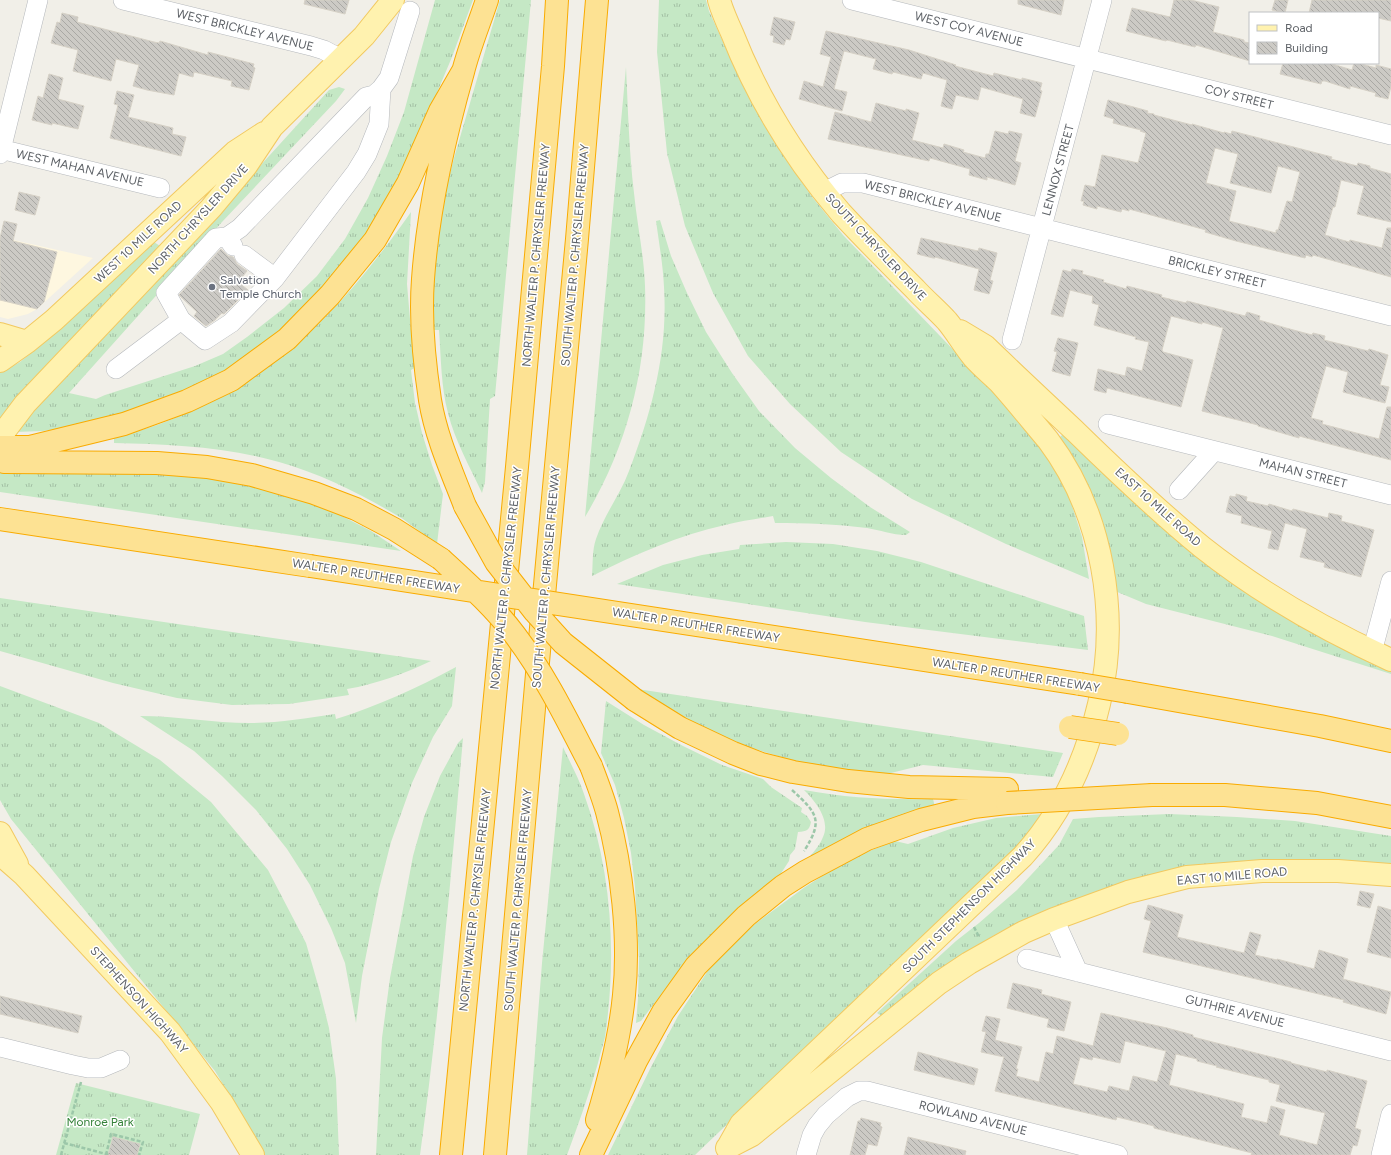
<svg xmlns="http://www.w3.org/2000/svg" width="1391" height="1155" font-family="Figtree,sans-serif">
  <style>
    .commercial { fill: #fef7e0 }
    .grass { fill: url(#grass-tufts) }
    .building { fill: url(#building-back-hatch); stroke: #d6d1c6; fill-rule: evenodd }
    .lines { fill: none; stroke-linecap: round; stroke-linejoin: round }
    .minor-casing { stroke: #b5b8bc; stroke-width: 20 }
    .major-casing { stroke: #f2c960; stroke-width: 24 }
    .highway-casing { stroke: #f9ab00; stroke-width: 24 }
    .path { stroke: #9cc7a9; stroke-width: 2.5; stroke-dasharray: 4 2; stroke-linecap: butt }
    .minor { stroke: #fff; stroke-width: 19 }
    .major { stroke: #fff2af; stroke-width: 22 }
    .highway { stroke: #fde293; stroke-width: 22 }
    .highway-bridge-casing { stroke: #f9ab00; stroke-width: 24; stroke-linecap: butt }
    .highway-bridge { stroke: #fde293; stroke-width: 22 }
    .worship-dot { fill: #6b7280; stroke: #fff; stroke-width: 1.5 }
    .labels { text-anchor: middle; stroke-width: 3; stroke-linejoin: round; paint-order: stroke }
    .street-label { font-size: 12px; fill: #5f6368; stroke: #fff }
    .worship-label { font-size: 12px; fill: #5b616d; stroke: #fff; text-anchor: start }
    .park-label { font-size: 12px; fill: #348238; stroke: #fff }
  </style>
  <defs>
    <pattern id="grass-tufts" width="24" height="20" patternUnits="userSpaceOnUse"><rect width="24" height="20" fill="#c5e8c5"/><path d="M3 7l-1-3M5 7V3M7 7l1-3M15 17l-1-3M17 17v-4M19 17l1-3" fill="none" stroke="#a3c0a4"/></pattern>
    <pattern id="building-back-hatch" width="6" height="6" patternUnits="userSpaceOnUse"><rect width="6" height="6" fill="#cccac5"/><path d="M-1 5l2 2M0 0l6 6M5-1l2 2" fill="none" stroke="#a9a8a4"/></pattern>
  </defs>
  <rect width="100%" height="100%" fill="#f1efe8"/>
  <path class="commercial" d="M0,237L93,258L37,309L28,314L8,319L0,317Z"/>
  <path class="grass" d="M435,0H473L452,57L401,178L363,242L302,314L233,366L176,396L94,423L43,431L15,432L25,419L191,242L329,90L339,87L345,89L336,101L222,222L69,393L96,399L105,395L195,366L223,354L247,337L284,308L317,276L345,239L368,198L387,156L404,112Z
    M500,0H531L495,396L490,399L485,482L482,493C470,467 455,441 448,413C441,387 441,357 439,330H434V275L437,239L445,193L454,158Z
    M659,0H706L709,11L744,88L785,158L813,198L843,235L1015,414L1045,453L1069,496L1082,537L1089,579L1006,544L912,499L841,452L790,404L748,356L713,293L685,226L667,153L657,52Z
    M626,67C628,109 629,151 634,193C637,224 644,255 645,286C648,368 627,447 585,517Z
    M411,212L407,284L411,331L416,367L411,370L415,403L422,433L432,465L443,494L437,544C426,536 414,527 403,519C365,496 322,474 279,462C226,447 169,444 114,443V438C128,434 143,430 157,425C187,414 217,398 245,383C252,378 260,372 267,367C325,326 370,270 411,212Z
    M660,220L671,256L687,293L706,332L732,373L759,411L795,448L831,478L870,507L910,532L906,535C892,535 880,530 867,528C836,524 805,523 775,523L773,516C757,519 741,521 725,525C679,535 634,555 592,576C593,564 592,550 596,539C604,515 620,495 629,471C652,411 668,352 664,287C663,265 659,243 656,221Z
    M154,242L160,246L49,362L17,398L0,423V373L20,362L53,335Z
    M1064,433L1152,516L1391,669V674L1272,636L1146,604L1115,591L1059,438Z
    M0,468L171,470L261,485L336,513L371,531L401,551L0,492Z
    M786,542L833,544L877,551L921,562L1084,616L1088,650L865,622L617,584L663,565L702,555L739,549L740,545Z
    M0,598L431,661C403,674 377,684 347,689L349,695L289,704L232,705L177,698L113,683L0,651Z
    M456,667L452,706L433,737L412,783L391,842L379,889L362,976L356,1023L345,963L331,928L310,885L287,849L256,810L222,776L194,751L140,716C177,716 213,723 250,723C279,723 306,718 335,714L336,719C378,706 417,688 456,667Z
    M0,686L99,723L160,760L211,802L268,870L306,943L320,992L329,1028L336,1079L339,1155H265L215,1071L11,819L0,800Z
    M637,689L1063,753L1053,777L923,765L887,774L846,770L795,761L741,745L696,724Z
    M606,701L644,725L683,746L722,765L763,779L771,787L802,808L801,812L807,816L811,822C809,831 807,831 798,832L795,849L790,855L789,861L778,878L761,889L727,920L679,971L641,1021L636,1023L638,998L639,959L635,887L631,853L624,818L615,785L601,753Z
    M463,738C451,877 439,1016 420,1155H376L382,1038L390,978L413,856L424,817L440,776L458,743Z
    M563,747C570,763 579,778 584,794C612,871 617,956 605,1037C603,1045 600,1054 598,1063C589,1095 578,1125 567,1155H527L542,963Z
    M804,790C847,798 889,800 933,799L935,807L804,863C811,855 819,847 823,837C831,820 815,801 804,790Z
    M1042,814L1031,831L1015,849L695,1155H608L650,1069L678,1016L713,963L755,924L805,887L849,859L895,841L908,844L953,828L996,818Z
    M1169,814L1237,817L1295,821L1391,836V866L1114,887L1048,909L998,933L967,952L883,1017L877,1013L956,941L979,923L1017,890L1059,845L1073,819L1099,817Z
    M76,1083L200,1114L189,1155H56Z"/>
  <path class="building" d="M305,0H349L345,14L304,4Z
    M1018,0H1064L1061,15L1018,4Z
    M1174,0H1191L1219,7L1213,32L1244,40V42L1250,43V61L1196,45L1195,47L1167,40L1166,41L1126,31L1132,8L1170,17Z
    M1275,0H1288L1285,13L1272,10Z
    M1312,0H1391V21L1378,18V13H1309Z
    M62,13L78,17L77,22L154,42L159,43L160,41L208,55V52L254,64L253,67L255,68L249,90L231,86L232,81L194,72L193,77L179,73L174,95L147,90L133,86L139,65L116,59L111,81L73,71L78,50L51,43L57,22L60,23Z
    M774,17L795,22L790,40L786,39L784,45L773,42L774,36L770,35Z
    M826,31L909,50L956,65L955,66L993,76L994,73L1022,80V78L1042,83L1040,90L1042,91L1035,117L1020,113L1023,99L981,87L978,100L956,95L952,109L941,106L947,80L923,73L921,79L893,72L892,74L873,69L876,59L844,51L834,89L847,92L842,111L799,99L804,81L823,87L831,57L820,54Z
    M1283,63H1329L1352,70L1354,63H1358L1376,68V65L1391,69V86L1388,99L1375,96L1376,93L1350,86V89L1325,81H1322L1321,84L1280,74Z
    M49,74L63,78L58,99L84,106L78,129L52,123V125L32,120L38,96L43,98Z
    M117,91L134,95L128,117L173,128L172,134L186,137L181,156L110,138L118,105L114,104Z
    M1108,100L1148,111L1147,113L1154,114V115L1192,125V124L1224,133V132L1231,134L1232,131L1332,157L1331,159L1357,166L1358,163L1370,166V168L1391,174V222L1357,214L1364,186L1341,180L1335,207H1333L1325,235L1349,242L1350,240L1382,248L1387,228H1391V277L1313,255L1312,257L1306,255L1305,258L1236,241L1205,232L1206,230L1129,209V211L1122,209L1121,212L1097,206V209L1083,205L1084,201H1081L1085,185L1095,187L1102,155L1138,163L1146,133L1140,131L1141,130L1113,123L1114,119L1104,116ZM1215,148L1238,154L1230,183L1271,193L1278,166L1300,172L1292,202L1287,201L1278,230H1276V233L1229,221L1236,191L1206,183Z
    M876,103L906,111V109L919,113L912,140L943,148L944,144L964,150L963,152L985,158L986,154H989L995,131L1008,134L1009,131L1022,134L1015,161L1021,163L1015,185L987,177V180L969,175L970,169L930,158L929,161L828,139L835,112L871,122Z
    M19,192L40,197L35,215L15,210Z
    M4,221L17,224L13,241L57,252L44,302L37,309L0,300V238Z
    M921,238L978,251L979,248L997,253L990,280L993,281L989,294L974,290L979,269L935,257V258H933L917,254Z
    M221,249L228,256L233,257L237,264L247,271L238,282L248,290L224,314L222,313L215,320L206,326L194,316L197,312L182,298L179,295Z
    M1072,269L1083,271L1082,274L1104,280L1103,282L1126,289L1127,286L1162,295L1161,297L1186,303L1187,301L1245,316L1247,312L1260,316L1259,320L1286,328L1312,335L1313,333L1325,336L1324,340L1368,351L1369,349L1388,355L1380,385L1389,387L1385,403L1343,392L1348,372L1326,366L1311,418L1323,421L1322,424L1379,439L1387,407H1391V460L1299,436V438L1258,426V425L1202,411L1223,328L1202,322V324L1171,316L1162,350L1163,352L1193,360L1181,407L1107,388L1106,393L1094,390L1098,369L1125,376L1127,367L1142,371L1149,342L1135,339L1136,337L1094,325L1099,305L1092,303L1093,296L1070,290L1063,317L1051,314L1063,270L1071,272Z
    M1058,338L1078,343L1070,376L1052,371L1057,352L1054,351Z
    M1236,494L1247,497L1246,501L1268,506L1269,504L1292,511L1293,509L1328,518L1329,513L1342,516L1341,521L1374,530L1361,577L1324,567L1325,563L1300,557L1307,529L1285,523L1278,550L1268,548L1272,531L1241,523L1242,516L1226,512L1230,496L1236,497Z
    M1360,891L1374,894L1370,908L1357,905Z
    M1148,905L1183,915L1177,937L1244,953L1250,932L1261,935L1255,955L1277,960V959L1314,969L1319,950L1348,959L1343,979L1391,992L1386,1014L1343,1002L1344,1000L1143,952L1151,921L1144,919Z
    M1378,906L1391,910V958L1367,952Z
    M1013,983L1042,990L1041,994L1071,1002L1064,1031L1047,1027L1049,1019L1007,1008Z
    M0,996L82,1016L78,1033L0,1014Z
    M1101,1013L1167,1028L1193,1035V1037L1291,1062V1063L1327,1072V1070L1367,1081L1355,1128L1361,1130L1357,1146L1353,1145L1350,1155H1251L1252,1153L1154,1128V1126L1117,1117L1116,1120L995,1091L1004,1057L981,1052L986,1032L982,1031L986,1016L1000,1019L995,1040L1022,1047L1016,1069H1018L1016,1076L1039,1082L1046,1052L1053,1054L1057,1036L1093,1046ZM1125,1041L1166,1051L1157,1082L1133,1076L1129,1091L1109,1086L1107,1092L1073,1084L1080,1057L1092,1060L1093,1057L1120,1063ZM1176,1054L1197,1059V1061L1217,1066L1216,1067L1269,1080V1082L1280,1085L1276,1101L1325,1113L1317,1145L1279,1135L1285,1110L1271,1106L1267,1123L1241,1117L1244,1104L1169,1085Z
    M918,1052L978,1069L974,1085L914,1070Z
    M861,1118L881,1123L880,1126L882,1127L877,1146L868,1144L865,1155H850L858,1121H860Z
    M113,1137L140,1144L137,1155H108Z
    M908,1137L966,1151L965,1155H904Z"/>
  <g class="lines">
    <g class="minor-casing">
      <path id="minor" d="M123,0L311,46L324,50L341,59
        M852,0L1391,135
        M0,149L160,188
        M0,154L38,0
        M824,192L842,183H863L1391,316
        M227,237L216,238L166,293L181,320L205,340L231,323L275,278L356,172L367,154L379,124L381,89
        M233,246L227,237L240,228L366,97L374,95L381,89L389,78L410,11
        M244,255L275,278
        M1012,340L1102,0
        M116,369L181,320
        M1108,424L1391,495
        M1179,490L1214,451
        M1372,652L1391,581
        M1054,919L1078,972
        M1027,959L1391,1051
        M0,1047L73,1065L88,1068H101L120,1060
        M806,1155L812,1135L817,1126L826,1115L847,1097L859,1091H867L1118,1155
        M1381,1155L1391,1114"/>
    </g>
    <g class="major-casing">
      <path id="major" d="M719,0C722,11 727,22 732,33C758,99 795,159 841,213C865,239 890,264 915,289C925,300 937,310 947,321C957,333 964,346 974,358C982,367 991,374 999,382C1016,401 1032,421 1048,440C1103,513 1120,616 1099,704C1086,759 1062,813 1023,856L741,1124L728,1147
        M960,331L985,346C1015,375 1045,403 1075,431C1116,471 1158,511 1202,547C1260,593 1325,630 1391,660
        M0,334L27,342
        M0,361L27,342L54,320L235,152L264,133
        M0,437L25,404L211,208L246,166L272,127L364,36L393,0
        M0,833L17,864
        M0,854L24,875L170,1032L222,1103L253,1155
        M727,1148L752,1135L939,983L969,963L1024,932L1054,919L1128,892L1187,877L1262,871H1338L1391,875"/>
    </g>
    <g class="highway-casing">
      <path id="highway" d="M0,447H30L124,424L187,401L231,380L287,339L330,295L375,240L408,183L440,111L463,71
        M4,462L157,463L207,467L252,475L314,493L356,509L394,529L441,559
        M465,506C452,472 436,437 430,400C424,361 420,319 423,279C428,209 444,139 463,72C469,48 479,24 487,0
        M0,519L310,566
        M742,632L1080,684
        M1128,692L1320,726L1391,741
        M635,700L680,728L733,753L761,764L793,772L848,781L909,787L1007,789
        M591,766C597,782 603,797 607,812C622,868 630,938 624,995C620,1037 609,1080 597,1120
        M1152,795H1225L1317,803L1391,817
        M451,1155L517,467L553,66L557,0
        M495,1155L541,628L577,239L597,0
        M591,1155L636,1061L663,1012L696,966L746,916L783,886L805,872L867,839L921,820L973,807L1007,803"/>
    </g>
    <path class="path" d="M792,790C817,813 824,820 804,851
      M974,927L979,937
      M64,1143L110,1155
      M61,1155L81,1082
      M106,1155L111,1134L143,1142L139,1155"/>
    <use href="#minor" class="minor"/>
    <use href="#major" class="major"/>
    <use href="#highway" class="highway"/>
    <g class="highway-bridge-casing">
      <path id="highway-bridge" d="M465,506L496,562L535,612L563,643L635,700
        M441,559C467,583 494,607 515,635C546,676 568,722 591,766
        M310,566L742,632
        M1080,684L1128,692
        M1070,727L1118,734
        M1007,803L1152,795"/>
    </g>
    <use href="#highway-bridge" class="highway-bridge"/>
  </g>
  <circle class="worship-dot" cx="212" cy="287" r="4"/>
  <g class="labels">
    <g class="street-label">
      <text transform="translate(969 29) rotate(14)" y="4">WEST COY AVENUE</text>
      <text transform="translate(245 30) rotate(14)" y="4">WEST BRICKLEY AVENUE</text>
      <text transform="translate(1239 97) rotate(14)" y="4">COY STREET</text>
      <text transform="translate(80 168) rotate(13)" y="4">WEST MAHAN AVENUE</text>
      <text transform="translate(1058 170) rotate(-75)" y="4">LENNOX STREET</text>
      <text transform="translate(933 201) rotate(14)" y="4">WEST BRICKLEY AVENUE</text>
      <text transform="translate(198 219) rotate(-48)" y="4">NORTH CHRYSLER DRIVE</text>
      <text transform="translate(138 242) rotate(-43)" y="4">WEST 10 MILE ROAD</text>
      <text transform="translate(876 247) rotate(47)" y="4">SOUTH CHRYSLER DRIVE</text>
      <text transform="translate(536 255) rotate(-85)" y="4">NORTH WALTER P. CHRYSLER FREEWAY</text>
      <text transform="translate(575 255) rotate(-85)" y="4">SOUTH WALTER P. CHRYSLER FREEWAY</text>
      <text transform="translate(1217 272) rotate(14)" y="4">BRICKLEY STREET</text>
      <text transform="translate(1303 473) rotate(14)" y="4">MAHAN STREET</text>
      <text transform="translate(1158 507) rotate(42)" y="4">EAST 10 MILE ROAD</text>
      <text transform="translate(376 576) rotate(9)" y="4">WALTER P REUTHER FREEWAY</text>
      <text transform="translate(546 577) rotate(-85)" y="4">SOUTH WALTER P. CHRYSLER FREEWAY</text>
      <text transform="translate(506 578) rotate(-84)" y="4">NORTH WALTER P. CHRYSLER FREEWAY</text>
      <text transform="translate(696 625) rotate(9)" y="4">WALTER P REUTHER FREEWAY</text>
      <text transform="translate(1016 675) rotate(9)" y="4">WALTER P REUTHER FREEWAY</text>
      <text transform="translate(1232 876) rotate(-5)" y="4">EAST 10 MILE ROAD</text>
      <text transform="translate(475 900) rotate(-84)" y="4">NORTH WALTER P. CHRYSLER FREEWAY</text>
      <text transform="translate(518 900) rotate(-85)" y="4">SOUTH WALTER P. CHRYSLER FREEWAY</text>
      <text transform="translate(969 906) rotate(-45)" y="4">SOUTH STEPHENSON HIGHWAY</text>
      <text transform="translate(139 1000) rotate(48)" y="4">STEPHENSON HIGHWAY</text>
      <text transform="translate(1235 1011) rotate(14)" y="4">GUTHRIE AVENUE</text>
      <text transform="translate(973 1118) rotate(14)" y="4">ROWLAND AVENUE</text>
    </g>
    <g class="worship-label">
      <text x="220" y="284">Salvation<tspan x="220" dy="14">Temple Church</tspan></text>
    </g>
    <g class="park-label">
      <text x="100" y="1126">Monroe Park</text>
    </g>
  </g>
  <rect x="1249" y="12" width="130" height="52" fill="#ffffff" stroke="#bfc1c3"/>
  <rect x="1257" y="25" width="20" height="6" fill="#fff2af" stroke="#bfc1c3"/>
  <text x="1285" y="32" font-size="12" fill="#5f6368">Road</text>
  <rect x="1257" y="42" width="20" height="12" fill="url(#building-back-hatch)" stroke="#bfc1c3"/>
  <text x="1285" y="52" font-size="12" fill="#5f6368">Building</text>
</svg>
